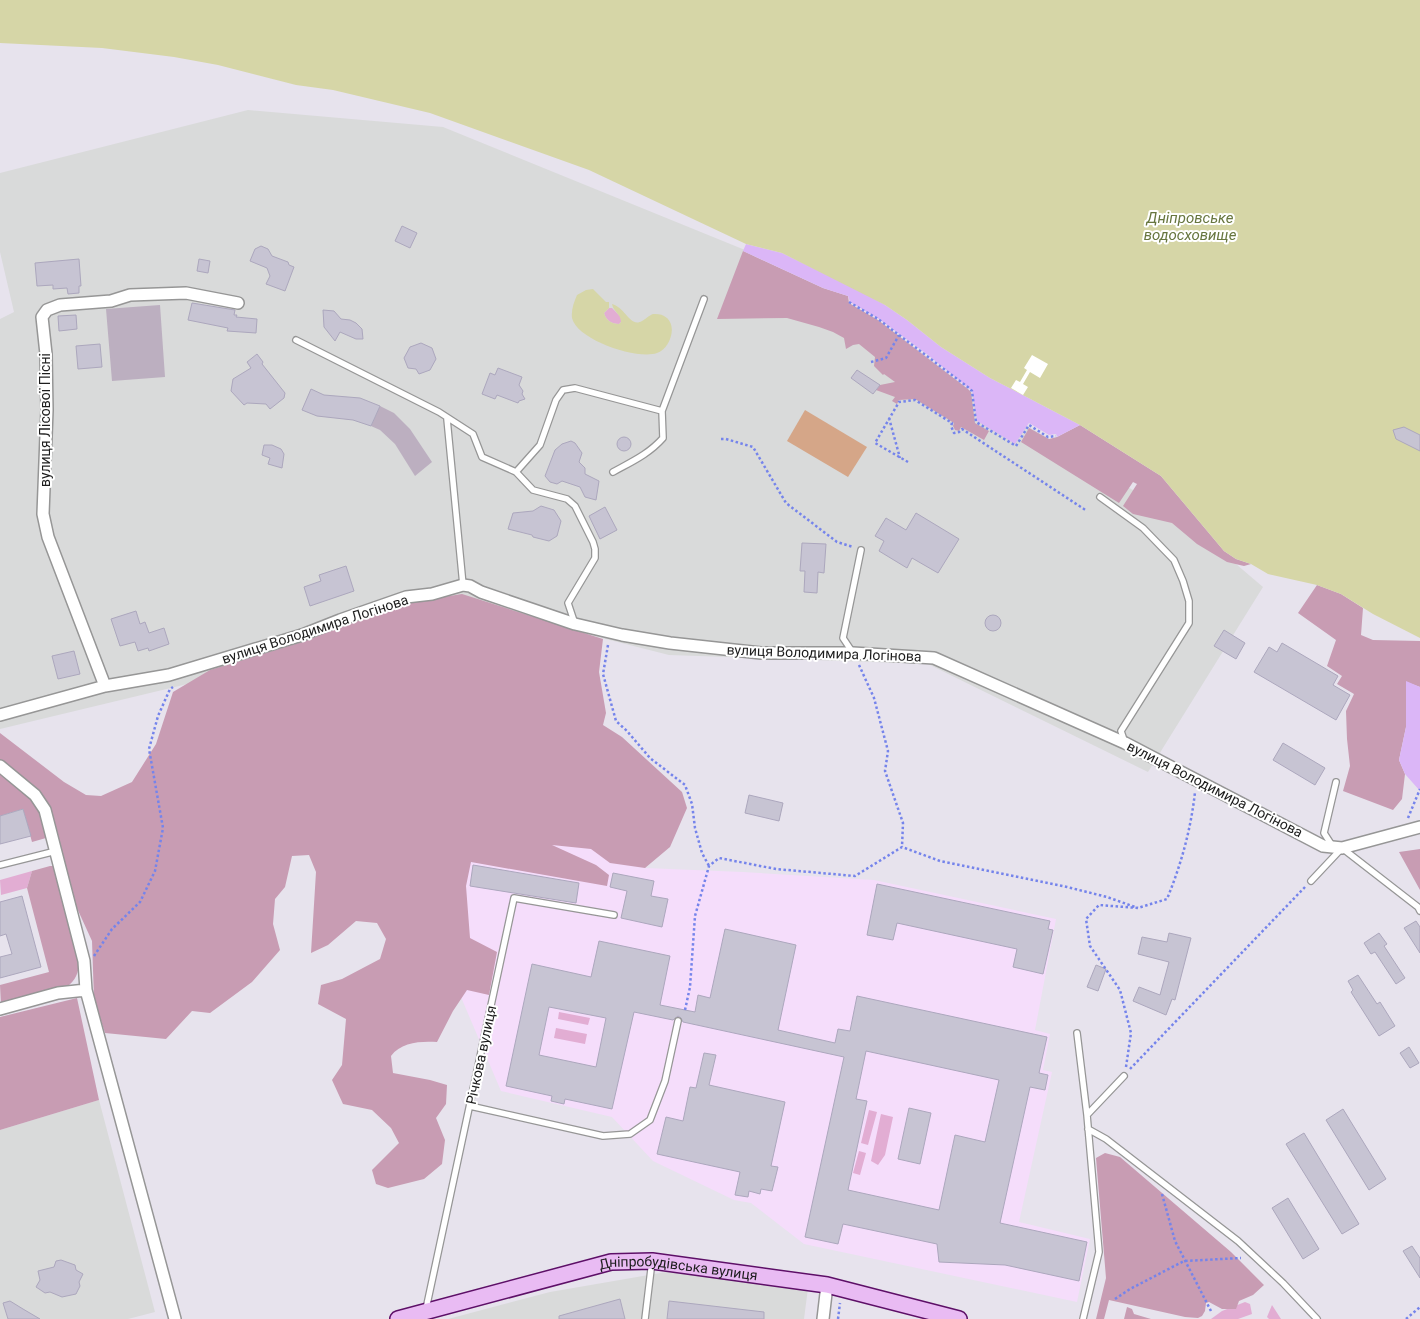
<svg xmlns="http://www.w3.org/2000/svg" width="1420" height="1319" font-family="Roboto,sans-serif">
  <style>
    .residential { fill: #d9dada }
    .education { fill: #f5ddfb }
    .construction { fill: #bcafc0 }
    .grass { fill: #e2add3 }
    .forest { fill: #c89cb3 }
    .sand { fill: #dbb6f7 }
    .pitch { fill: #d5a688 }
    .water { fill: #d6d6a7 }
    .pier { fill: #fff }
    .building { fill: #c7c4d3; stroke: #aca7bd; fill-rule: evenodd }
    .lines { fill: none; stroke-linecap: round; stroke-linejoin: round }
    .lane-casing { stroke: #969696; stroke-width: 8 }
    .street-casing { stroke: #969696; stroke-width: 14 }
    .secondary-casing { stroke: #5d0f67; stroke-width: 18 }
    .path { stroke: #7584eb; stroke-width: 2.5; stroke-dasharray: 2.5 2.5; stroke-linecap: butt }
    .lane { stroke: #fff; stroke-width: 5.5 }
    .street { stroke: #fff; stroke-width: 11 }
    .secondary { stroke: #e9bbf3; stroke-width: 15 }
    .labels { text-anchor: middle; stroke-width: 4; stroke-linejoin: round; paint-order: stroke }
    .street-label { font-size: 14px; fill: #1c1c1c; stroke: #fff }
    .water-label { font-size: 15px; font-style: italic; fill: #67763f; stroke: #fff }
  </style>
  <rect width="100%" height="100%" fill="#e7e3ed"/>
  <path class="residential" d="M248,110L443,127L745,250L827,305L1189,524L1263,587L1148,772L928,664L669,655L460,602L262,666L0,729V319L14,312L0,252V173Z
    M99,1100L155,1312L128,1319H0V1130Z
    M666,1272L808,1288L804,1319H448L550,1292Z"/>
  <path class="education" d="M592,835L645,868L743,872L874,880L1056,919L1035,1030L1050,1034L1043,1070L1052,1072L1019,1222L1090,1239L1077,1302L804,1244L751,1203L734,1200L653,1161L612,1117L501,1091L455,983L459,856Z"/>
  <path class="construction" d="M160,305L165,377L112,381L106,309Z
    M380,406L394,413L410,429L432,462L415,476L395,444L380,430L371,426Z"/>
  <path class="grass" d="M609,308H612L621,317V322L619,324C611,324 606,320 604,313Z
    M32,871L27,888L1,895L0,880Z
    M559,1012L590,1018L588,1025L558,1019Z
    M556,1028L587,1034L585,1044L554,1038Z
    M869,1110L877,1112L868,1145L861,1143Z
    M881,1114L893,1117L885,1155L878,1165L871,1161Z
    M859,1151L866,1153L860,1175L853,1173Z
    M1245,1302L1250,1304L1252,1314L1238,1319H1211L1222,1311Z
    M1272,1305L1281,1319H1269L1267,1317Z"/>
  <path class="forest" d="M743,251L823,288L848,296L849,303L878,320L968,389L971,392L975,423L989,431L984,440L961,427L959,431L955,430L953,426L954,423L915,399L899,400L897,404L892,401L895,397L876,390L880,385L895,382L884,374L883,375L874,366L875,357L859,344L853,345L846,349L844,338L833,332L819,327L787,318L717,319Z
    M1080,425L1161,476L1224,551L1236,559L1251,564L1244,566L1227,562L1197,544L1172,523L1133,514L1123,506L1137,484L1133,482L1119,503L1021,442L1029,428L1049,439L1057,437Z
    M1317,585L1341,594L1363,608L1361,635L1373,640L1420,641V687L1406,682V727L1399,760L1405,774L1402,799L1393,810L1343,791L1350,766L1347,739L1346,711L1354,694L1337,684L1342,676L1327,666L1336,640L1298,613Z
    M462,594L603,639L599,672L606,713L603,725L622,737L682,792L687,808L670,847L645,868L610,863L591,849L552,845L596,865L609,875L607,886L471,862L466,886L470,938L497,952L489,995L467,990L453,1011L437,1042C421,1041 401,1042 391,1056L393,1073L430,1080L447,1085L446,1104L436,1118L445,1140L442,1164L424,1179L388,1188L376,1184L372,1170L399,1143L391,1128L372,1110L343,1104L332,1080L342,1065L346,1019L318,1004L321,985L342,979L380,959L386,939L377,923L356,921L328,945L311,953L316,872L309,855L292,856L285,887L275,899L273,924L280,950L252,982L210,1013L192,1011L166,1039L105,1033L94,999L92,941L71,895L40,793L0,760V733L64,782L86,795L101,796L132,782L156,744L173,692L210,670L302,642L406,603Z
    M0,770L37,803L47,836L46,838L32,842L23,809L0,816Z
    M1420,849V890L1399,852Z
    M50,866H54L80,961C78,973 76,981 66,987L1,1005L0,985L49,972L27,888L32,871Z
    M77,998L99,1100L0,1130V1017Z
    M1105,1153L1120,1157L1231,1252L1264,1285L1253,1295L1239,1301L1236,1309H1222L1209,1302L1206,1303L1205,1311L1202,1316L1198,1318L1185,1317L1109,1300L1104,1319H1096L1106,1278L1096,1158Z
    M1127,1307L1132,1309L1134,1314L1151,1319H1124Z"/>
  <path class="sand" d="M746,244L782,253L860,291L885,305L907,320L941,347L990,378L1080,425L1057,437L1056,434L1049,435L1029,423L1015,444L977,421L972,391L928,355L879,319L850,302L848,296L823,288L743,251Z
    M1406,681L1420,687V791L1405,774L1399,760L1406,727Z"/>
  <path class="pitch" d="M805,410L867,447L848,477L787,441Z"/>
  <path class="water" d="M0,0H1420V638L1373,614L1341,594L1317,585L1268,574L1251,564L1236,559L1224,551L1161,476L1080,425L990,378L941,347L907,320L885,305L782,253L746,244L589,170L430,113L333,90L296,85L218,65L174,57L102,48L0,43Z
    M593,289L606,302H609V308L604,313C606,320 611,324 619,324L621,322C621,314 613,311 612,304C626,308 630,328 642,321C646,319 648,316 653,314C656,314 661,314 664,316C679,324 670,349 657,353C637,360 577,340 572,318C571,310 574,302 577,295L586,290Z"/>
  <path class="pier" d="M1032,355L1048,364L1040,378L1030,372L1023,384L1028,387L1023,395L1011,388L1016,380L1020,382L1027,370L1024,368Z"/>
  <path class="building" d="M402,226L417,233L410,248L395,241Z
    M261,246L268,249L272,256L288,262L289,265L294,267L285,291L266,284L270,276L267,268L250,261L255,249Z
    M79,259L81,286H79V293L68,294L67,288L53,289V285L37,286L35,263Z
    M199,259L210,261L208,273L197,271Z
    M192,303L235,310L234,315H237L236,317L257,319L256,333L227,331L228,328L188,320Z
    M323,310L334,311L341,319L350,320L356,323L362,329L363,339H356L340,332L335,341L324,327Z
    M76,315L77,329L59,331L58,316Z
    M421,343L432,348L436,359L430,370L419,374L416,369L408,368L404,358L410,347Z
    M100,344L102,367L78,369L76,346Z
    M257,354L263,362L262,364L285,393L284,398L270,409L266,404L247,403L244,405L231,391L233,379L251,368L247,362Z
    M498,368L522,377L519,385L523,391L522,394L525,399L519,401L518,403L497,395L495,399L482,394L490,373L495,375Z
    M857,370L880,385L873,394L851,378Z
    M311,389L324,395L360,398L380,406L371,426L353,420L317,416L302,410Z
    M1404,427L1420,435V451L1396,439L1393,430Z
    M617 444a7 7 0 1 1 14 0a7 7 0 1 1-14 0Z
    M571,441L575,443L582,453L579,462L585,468V474L599,481L596,500L585,497L580,487L562,481L557,484L550,482L545,476L555,450L562,444Z
    M264,445H272L281,449L284,454L282,468L268,464L270,458L262,455Z
    M541,506L554,510L561,521L557,536L549,541L533,537L532,535L508,529L513,513L533,511Z
    M605,507L617,530L600,539L589,516Z
    M916,513L959,539L938,573L912,558L907,568L879,551L884,541L875,536L886,518L906,530Z
    M802,543L826,544L824,573L818,572L817,593L804,592L805,571H800Z
    M346,566L354,591L310,606L304,587L321,581L319,575Z
    M136,611L140,624L145,622L149,633L164,628L169,644L149,651L148,648L138,651L135,642L120,646L111,619Z
    M985 623a8 8 0 1 1 16 0a8 8 0 1 1-16 0Z
    M1224,630L1245,643L1236,659L1214,646Z
    M1282,643L1338,676L1333,685L1350,695L1336,720L1254,672L1269,647L1277,652Z
    M74,651L80,674L58,679L52,656Z
    M1283,743L1325,768L1315,785L1273,760Z
    M749,795L783,803L779,821L745,813Z
    M23,809L31,836L0,844V816Z
    M473,865L579,883L576,903L470,886Z
    M613,873L654,881L651,896L668,899L662,927L621,918L627,891L610,887Z
    M877,884L1050,921L1048,929L1053,930L1043,974L1013,967L1017,949L897,923L893,940L867,935Z
    M22,896L41,967L0,978V957L12,954L6,934L0,936V902Z
    M1416,921L1420,927V953L1404,928Z
    M725,929L796,945L778,1030L835,1043L838,1029L850,1031L857,996L1047,1037L1039,1073L1048,1075L1045,1090L1030,1087L1000,1223L1087,1242L1079,1281L1005,1265L939,1262L937,1244L843,1224L838,1244L805,1237L844,1057L683,1022L681,1018L678,1016L673,1020L634,1012L612,1109L565,1099L564,1104L551,1101L552,1096L506,1086L532,964L591,977L599,941L670,956L660,1005L695,1012L698,995L710,998ZM549,1007L606,1018L596,1067L539,1055ZM866,1051L999,1080L985,1142L955,1135L939,1210L848,1190L867,1101L856,1099Z
    M1169,933L1191,938L1175,1000L1172,999L1166,1015L1133,1001L1139,987L1160,995L1169,962L1138,954L1142,937L1167,942Z
    M1379,933L1387,944L1384,946L1405,978L1396,984L1375,952L1371,954L1364,943Z
    M1096,965L1106,969L1098,991L1087,987Z
    M1358,975L1377,1004L1380,1002L1395,1026L1379,1036L1351,992L1353,990L1348,981Z
    M1409,1047L1419,1063L1410,1068L1400,1053Z
    M704,1053L716,1055L709,1085L785,1102L771,1166L778,1167L772,1191L761,1189L760,1194L749,1191L748,1197L735,1195L740,1172L657,1154L666,1117L683,1121L690,1087L696,1088Z
    M909,1108L931,1113L920,1164L898,1159Z
    M1343,1109L1386,1179L1369,1190L1326,1120Z
    M1304,1133L1359,1224L1342,1234L1286,1144Z
    M1288,1198L1319,1249L1303,1259L1272,1208Z
    M1412,1246L1420,1258V1278L1403,1251Z
    M61,1260L75,1265L76,1270L83,1274L79,1282L80,1286L76,1294L62,1297L50,1292L45,1293L36,1287L40,1280L38,1271L54,1267L56,1261Z
    M620,1299L625,1319H559V1316Z
    M10,1301L23,1309L40,1319H8L3,1303Z
    M669,1301L764,1312V1319H667Z"/>
  <g class="lines">
    <g class="lane-casing">
      <path id="lane" d="M296,340L439,412L473,434L482,457L516,472L533,490L567,499L575,506L593,542L595,549V558L568,603L575,624
        M447,419L463,585
        M516,472L540,445L556,400L563,390L575,388L662,411L704,299
        M613,472C631,462 649,454 663,438L662,411
        M1100,497L1143,528L1174,560L1183,581L1189,601V623L1121,731L1125,743
        M853,653L843,638L861,550
        M1333,847L1324,833L1336,782
        M0,865L56,851
        M1311,881L1342,848L1418,907L1420,911
        M1077,1033L1087,1115
        M470,1106L603,1136L630,1134L650,1120L665,1081L678,1021
        M1088,1129L1106,1139L1238,1241L1283,1283L1317,1319
        M426,1309L514,898L614,915
        M645,1319L652,1261
        M1083,1319L1099,1252L1087,1115L1124,1076"/>
    </g>
    <g class="street-casing">
      <path id="street" d="M105,686L48,537L43,514L47,410L46,354L42,317L47,310L60,305L111,301L130,295L186,293L238,303
        M0,715L105,686L169,675L302,635L340,620L406,597L432,594L463,585L470,586L481,592L575,624L622,635L670,643L761,653H853L934,658L1125,743L1323,846L1342,848L1420,827
        M0,766L35,795L45,810L84,961L86,990L175,1319
        M0,1009L58,993L86,990
        M823,1319L827,1285"/>
    </g>
    <g class="secondary-casing">
      <g id="secondary">
        <path id="s1" d="M398,1319L611,1262L652,1261L827,1285L959,1319"/>
      </g>
    </g>
    <path class="path" d="M849,302L878,319L969,388L972,391L976,422L1016,446L1029,425L1048,437L1056,436
      M871,362L886,358L899,335
      M889,418L900,458
      M721,439H726L753,447L786,503L837,542L853,547
      M908,462L875,443L899,402L915,400L952,423L951,426L954,433L959,432L962,429L1087,511
      M608,645L603,674L616,721L627,731L650,758L685,785L692,804L695,828L702,853L709,866
      M859,665L874,698L888,751L885,771L903,823L902,847
      M1408,818L1420,789
      M94,956L112,929L140,902L155,871L163,828L149,749L158,716L170,689L173,687
      M685,1010L690,987L695,916L709,866L719,858L776,869L855,876L902,847L940,861L1067,887L1107,897L1138,908
      M1126,1067L1131,1033L1120,990L1090,946L1086,919L1099,905L1138,908L1167,899C1181,865 1191,829 1195,792
      M1130,1069L1305,887
      M1162,1194L1175,1241L1212,1313
      M1115,1299L1130,1289L1184,1261L1241,1258
      M838,1319L840,1303
      M1406,1319L1420,1307"/>
    <use href="#lane" class="lane"/>
    <use href="#street" class="street"/>
    <use href="#secondary" class="secondary"/>
  </g>
  <g class="labels">
    <g class="street-label">
      <text transform="translate(45 420) rotate(-90)" y="5">вулиця Лісової Пісні</text>
      <text transform="translate(315 629) rotate(-18)" y="5">вулиця Володимира Логінова</text>
      <text transform="translate(824 653) rotate(2)" y="5">вулиця Володимира Логінова</text>
      <text transform="translate(1215 789) rotate(27)" y="5">вулиця Володимира Логінова</text>
      <text transform="translate(481 1055) rotate(-78)" y="5">Річкова вулиця</text>
      <text dy="5" stroke="none"><textPath href="#s1" startOffset="288">Дніпробудівська вулиця</textPath></text>
    </g>
    <g class="water-label">
      <text x="1190" y="223">Дніпровське<tspan x="1190" dy="17">водосховище</tspan></text>
    </g>
  </g>
</svg>
